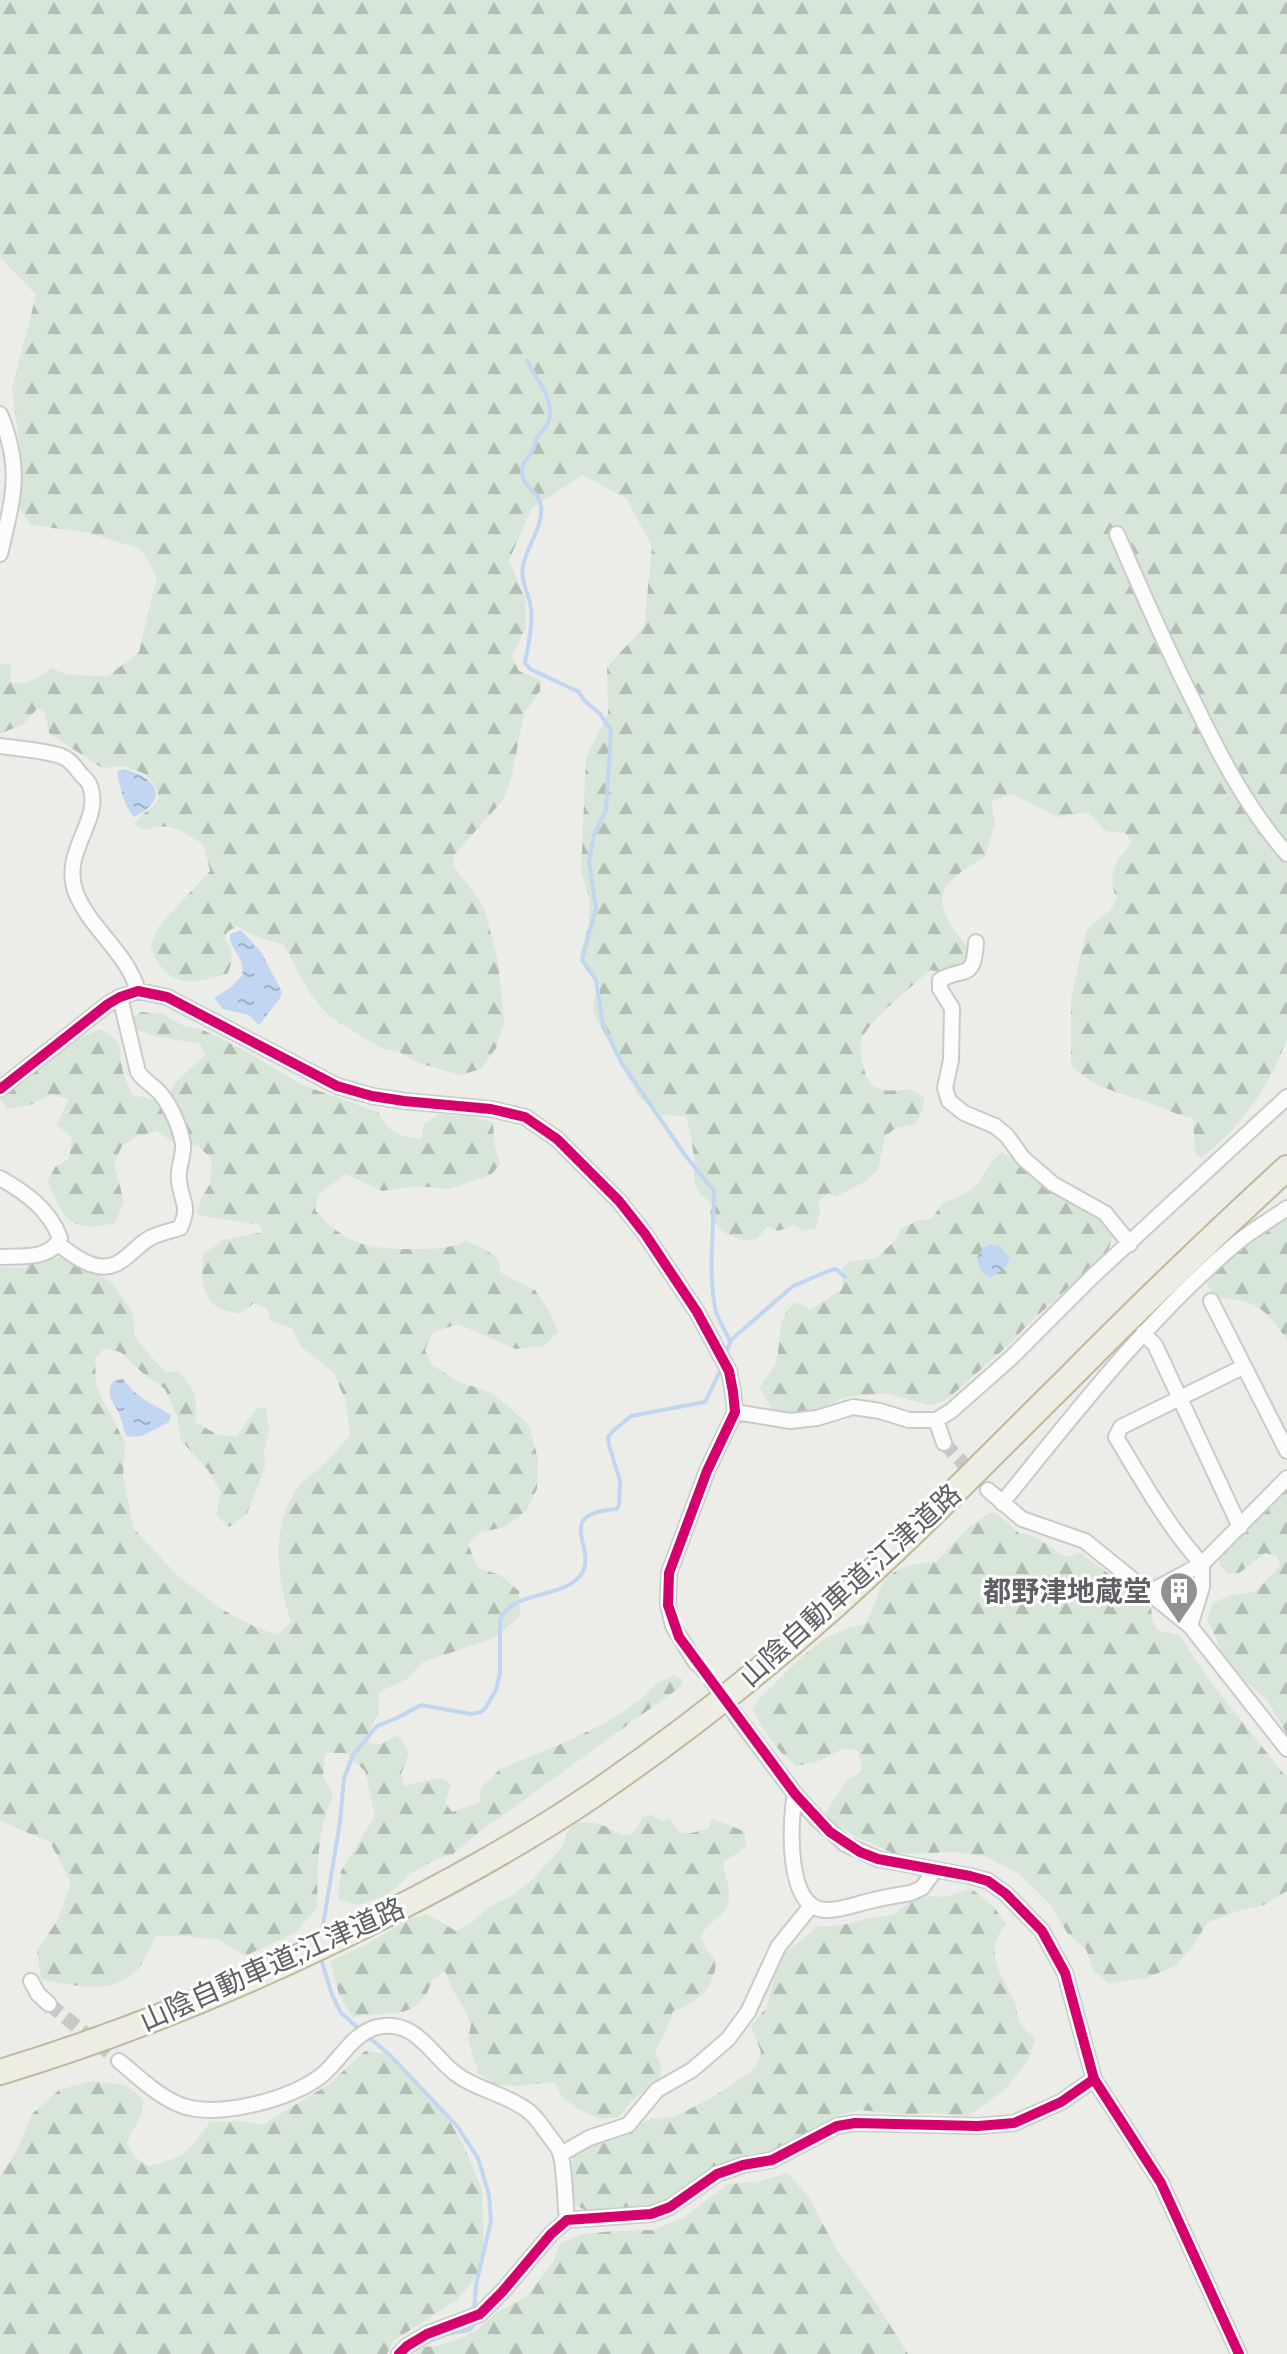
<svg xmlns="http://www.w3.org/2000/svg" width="1287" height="2354" font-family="'Archivo Narrow','Noto Sans JP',sans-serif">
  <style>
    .forest { fill: url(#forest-firs) }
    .water { fill: url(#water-ripples) }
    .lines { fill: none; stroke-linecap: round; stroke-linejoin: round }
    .stream { stroke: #c1d6f1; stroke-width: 4 }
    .minor-tunnel { stroke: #c8c9c7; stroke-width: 14; stroke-dasharray: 14 7; stroke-linecap: butt }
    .minor-casing { stroke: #cacac9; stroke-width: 18 }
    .motorway-casing { stroke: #bfb999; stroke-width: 28 }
    .minor { stroke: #fcfcfc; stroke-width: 14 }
    .motorway { stroke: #eeede3; stroke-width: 24 }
    .cycleway-casing { stroke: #fff; stroke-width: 15 }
    .cycleway { stroke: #d6006c; stroke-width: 10 }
    .labels { text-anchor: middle; stroke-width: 6; stroke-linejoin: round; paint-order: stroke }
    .street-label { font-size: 28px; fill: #5e6064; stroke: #fff }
    .poi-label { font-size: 28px; font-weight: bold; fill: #5e6064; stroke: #fff; text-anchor: end }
  </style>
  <defs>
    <pattern id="forest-firs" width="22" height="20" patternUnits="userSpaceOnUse" patternTransform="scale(2)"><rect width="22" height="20" fill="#d7e6d8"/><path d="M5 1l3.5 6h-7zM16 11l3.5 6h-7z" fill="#b2beb3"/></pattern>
    <pattern id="water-ripples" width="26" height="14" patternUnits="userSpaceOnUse" patternTransform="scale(2)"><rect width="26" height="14" fill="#c1d6f1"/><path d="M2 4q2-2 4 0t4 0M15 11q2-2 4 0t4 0" fill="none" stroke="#a0b1c7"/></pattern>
  </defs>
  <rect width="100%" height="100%" fill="#ecece8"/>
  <path class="forest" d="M0,0H1287V1037C1272,1084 1240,1128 1201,1158L1195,1153L1193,1118C1179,1116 1169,1110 1157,1106C1124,1093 1098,1091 1071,1066V999L1084,941L1088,928L1111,910L1117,898C1110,885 1111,870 1119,858C1124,851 1129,850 1131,841L1125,833L1106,831L1088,812L1058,817L1012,794L991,801L995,823L985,857C932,887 930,902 969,949V959L964,968L941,972L930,970C914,985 866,1022 861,1041C859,1051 863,1063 865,1072C871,1095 893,1091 911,1089L924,1097L923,1109L916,1124L896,1128L885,1136L878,1169L866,1181L835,1197L828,1193L819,1200L820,1213L816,1228L804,1231L794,1225L778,1231L767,1226L757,1239C737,1243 717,1232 710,1213L714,1204C692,1191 694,1182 694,1160C693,1147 690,1129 686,1116L662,1115L639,1097L593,1012L594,998L601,987L580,955L589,923L590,900L581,871L586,758L608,714L607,667L644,627L652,547L627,499L583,475L532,508L509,560L525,598L526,628L511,656L519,671L541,680L540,691L524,713L511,780L503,800L454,855L453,865L484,907L498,962L504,1022L496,1048L481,1069L460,1075L419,1063L399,1052L381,1048L330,1017L310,993L284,945L252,935L237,926L227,932L225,940C234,952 233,962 227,974C188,985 168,988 150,947L159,926L210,871L203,844C181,831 171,821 145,830L134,825C139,813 154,810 159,797L153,782L143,773L123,766L102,768L49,733L45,713L38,708L23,724L0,734V663L11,665L10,681C25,688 39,678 51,668L68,675L108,676L139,652L157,577L141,549L89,533L31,525L19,507L20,449L12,388L36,295L0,257Z
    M141,1012L163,1014L184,1026L203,1030L240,1048L302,1085L378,1112C389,1133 397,1136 421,1139L424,1124L439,1114L471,1117L493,1122L494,1142L500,1164L491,1175L449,1189L415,1186L382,1191L346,1174L319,1193L315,1210C344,1245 373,1250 416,1249C436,1249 448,1249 466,1241L486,1250L498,1259L501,1273L535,1290L550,1313L558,1332L544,1346L516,1349L458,1324L432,1333L425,1350L431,1364L458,1382L491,1392L529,1425L538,1459L537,1489L526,1511L505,1527L481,1532L468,1544L478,1568L500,1575L519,1591L520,1616L494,1638L423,1662L407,1679L379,1692L378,1714L366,1739L372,1745L381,1744L398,1735L409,1753L401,1774L404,1786L442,1778L451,1785L445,1802L452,1812L479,1803L481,1788L500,1769L568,1741L609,1721L640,1700L655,1685L673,1675L682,1679L683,1685L478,1833L453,1854L435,1860L411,1873L389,1894L359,1905L338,1899L341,1871L375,1816L365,1771L346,1753H325L323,1776L333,1796C316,1832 318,1868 317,1908L296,1932L245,1956L219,1940L186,1936H156C151,1945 147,1956 141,1965C117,1997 74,1986 41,1979L37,1951L58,1919L71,1883L50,1842L0,1821V1267L25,1268L33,1262L65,1257L94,1270L113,1284L133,1314L135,1338L166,1373L177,1371C195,1386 198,1399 195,1422L218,1435L237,1436L257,1408H266L269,1431L264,1451L265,1468L247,1513L229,1527L216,1515L221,1492L208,1470L181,1440L177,1416L165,1389L147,1377L120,1352L105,1348L95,1358L96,1383L102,1399L125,1442L123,1477L134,1529L178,1576L223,1610L255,1627L278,1635L291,1622C277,1580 269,1522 301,1484C306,1478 314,1473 320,1468C331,1458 340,1446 350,1435L346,1402L334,1373L301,1347L292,1328L270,1321L267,1308L254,1303L240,1314C234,1312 226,1311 220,1309C201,1299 201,1272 203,1254L223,1240L262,1232L260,1225C239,1220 218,1220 197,1214L201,1199L210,1184L212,1159L198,1146L173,1142L156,1131L136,1137L122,1146L114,1163L124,1202L115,1223C71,1234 63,1219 48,1181L55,1167L69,1159L72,1139L57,1124L69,1099L51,1095L28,1106L8,1109L0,1099L81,1037L101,1029C129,1046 116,1049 124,1075C126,1082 130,1088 132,1095L157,1100L170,1093L176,1082L205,1055L200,1044L155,1036L135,1029L132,1019Z
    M1002,1153L1015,1159L1106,1224L1113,1237L1107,1253L1028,1324L1013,1341L945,1401L928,1405L887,1393L846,1397L807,1414L782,1415L773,1411L760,1388C764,1380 770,1374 774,1367C784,1346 773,1315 797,1302C800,1304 807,1309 811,1309C815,1308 836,1292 842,1289V1269L849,1262L876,1258L898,1238L901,1228L920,1220L931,1219L943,1203L965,1194L977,1185L992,1161Z
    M1287,1219V1340C1265,1309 1257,1299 1217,1298L1207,1285C1224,1254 1259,1239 1287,1219Z
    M1287,1487V1734L1267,1700L1243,1679L1222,1652L1207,1619L1212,1604L1228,1596L1256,1591L1280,1566L1277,1556L1265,1553L1239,1573L1228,1574L1221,1566L1218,1558Z
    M990,1513L997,1514L1020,1534C1038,1534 1050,1549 1066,1557L1080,1553L1131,1590L1151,1608C1153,1630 1157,1632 1179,1635L1209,1680L1287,1778V1891L1264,1905L1234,1912L1207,1923L1193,1946L1175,1966L1146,1978L1108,1983L1093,1970L1086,1949L1068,1934L1049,1903L1018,1873L988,1857L956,1852L895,1854L856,1837L829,1819L826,1812L847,1780L858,1774L862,1768L858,1751L844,1748L819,1761L796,1766C776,1749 764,1733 753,1709L761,1697C791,1670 821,1629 864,1625C872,1613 875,1602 880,1589C889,1567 916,1563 936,1562L970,1526Z
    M651,1815L663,1821L670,1818L678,1831L687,1834L708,1829L712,1819L744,1831L747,1846L723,1863C725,1877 734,1895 726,1908C719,1920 706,1923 701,1937L706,1949L716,1961C715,1989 697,2003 673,2011L666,2031L655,2051L661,2067L660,2079L630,2102L619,2117L600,2119L577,2108L561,2096L555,2082L517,2086L496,2085L478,2073L468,2039L471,2025L464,2008L452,1989L445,1971L432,1980C419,2023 388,2010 352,2017L339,1994L330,1961L367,1944L411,1918L427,1914L456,1931L474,1921L490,1906L512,1896L533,1879L563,1846L567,1833L574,1823C580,1823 589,1822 595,1823C618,1828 629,1851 643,1816Z
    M972,1889L994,1907L1006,1924C982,1952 1001,1973 1014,2000C1017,2006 1016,2012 1018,2019C1020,2026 1029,2032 1035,2038L1029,2059L1006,2088L967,2117L933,2113L903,2114L858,2110L833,2117L788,2146L770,2153L748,2154L713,2169L702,2175L676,2197L651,2207L597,2214L583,2209L573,2203L570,2197L569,2176L573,2156L581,2150L626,2136L637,2126L651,2119L676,2116L713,2097L755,2069L761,2052L751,2026L767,2007L774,1978L782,1956L817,1927L842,1925L867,1919L893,1915L910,1902L932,1896L944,1897Z
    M365,2051L383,2053L394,2060L450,2121L465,2149L482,2189L484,2258L476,2277L457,2300L393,2341L387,2354H0V2176L18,2149L32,2114L59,2090L93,2081L125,2085L143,2099C144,2120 132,2126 127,2144L136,2158L148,2166C184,2159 189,2151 210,2122L239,2121L262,2125L328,2085Z
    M787,2173L809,2197L836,2249L875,2301L908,2354H414L420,2347L438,2346L464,2337L478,2329L498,2312L526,2297L553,2262L560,2244L580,2235L612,2231L653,2230L683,2218L728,2184L757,2182Z"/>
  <path class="water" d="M122,769C155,776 172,798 134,817C124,806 120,787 117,772Z
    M241,930L261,952L282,992L280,998L259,1025L249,1015L223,1009L214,998L230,988L242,976C246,956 229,951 230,934Z
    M990,1244L1000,1246L1010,1258L1007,1266L990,1278L980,1270L977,1257L984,1247Z
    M122,1378L133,1391L145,1400L171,1415L169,1422L142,1436L128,1437C122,1430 124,1427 121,1419C118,1405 104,1399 112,1382Z"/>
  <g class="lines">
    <path class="stream" d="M527,361C536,379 557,402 548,423C545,428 540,433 537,438C535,442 535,446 533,450C529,457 522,461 522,471C521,487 540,491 541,507C543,528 527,545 523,566C520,580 529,594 531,608C533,626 528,646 525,663L530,669L579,692L584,700L600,714L611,730L606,810L594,835L589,862L596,908L582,960L596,980L603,1025L621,1062L685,1155L714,1191C714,1229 708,1270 715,1307C717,1320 726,1330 730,1342
      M727,1351L731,1340L793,1286L831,1270L836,1269L845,1277
      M321,1937L340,1822L344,1778L353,1755L377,1726L397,1718L421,1705L471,1714L481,1712L486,1707L496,1690L500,1673V1620C513,1591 553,1599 576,1580C607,1554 546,1514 617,1509L619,1505L620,1481L609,1445L608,1437L613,1431L631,1416L705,1402L720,1371
      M322,1954V1962L332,1995L341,2013L392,2057L457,2126L478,2158L489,2195L491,2221L476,2285L473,2326L469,2330L446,2334"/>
    <path class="minor-tunnel" d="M944,1443L988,1490
      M696,1663L727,1704
      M49,2004L119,2061"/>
    <g class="minor-casing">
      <path id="minor" d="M0,414C23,470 13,498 0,554
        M1117,534C1141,590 1166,647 1194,702C1220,756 1247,808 1287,854
        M0,746C20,749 41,750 61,756C69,759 74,765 79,772C83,777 88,780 90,786C103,821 60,851 76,893C90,929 127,952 138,991
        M976,942C974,982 964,966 940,980V989L952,1008L951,1060L945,1088L949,1101L964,1113L995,1126L1007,1136L1023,1158L1053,1184L1105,1213L1130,1244
        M0,1089L108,1004L120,997L138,991L167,997L337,1086L372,1096L404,1101L491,1109L525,1117L557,1139L619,1201L645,1234L697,1312L729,1371L733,1392L735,1412L707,1471L669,1573L668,1605L673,1626L696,1663
        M0,1178C26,1193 49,1209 60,1238C51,1260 19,1256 0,1257
        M58,1244C68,1251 78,1260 90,1264C120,1275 130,1249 150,1238C160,1233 170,1231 180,1228C191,1204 181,1203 179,1181C177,1168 184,1157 183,1144C180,1127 171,1106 160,1093C153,1085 144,1081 138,1072L120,997
        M1211,1301L1287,1451
        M1143,1333L1155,1345L1240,1527
        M735,1412L790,1421L817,1418L853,1407L880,1411L909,1420H936L944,1443
        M936,1420L951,1411L1012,1357L1093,1276L1287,1097
        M988,1490L1022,1519L1085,1541L1190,1626L1287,1749
        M1002,1503C1075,1413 1144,1323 1232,1247C1248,1232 1269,1221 1287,1208
        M1150,1592L1202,1564C1168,1527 1142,1480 1116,1437L1121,1427L1243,1367
        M1190,1626L1202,1587V1564L1287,1478
        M735,1714L795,1794L817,1819L845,1844L878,1859L970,1876L988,1881L1006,1894L1042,1931L1065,1973L1094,2079L1161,2183L1239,2354
        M795,1794C790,1821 785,1908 825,1910C841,1911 858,1903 874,1900C886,1897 899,1895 911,1893L922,1888L935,1870
        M31,1981L38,1994L49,2004
        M119,2061C139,2077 158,2097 183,2106C220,2118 293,2099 322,2075C341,2059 352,2034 377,2027C415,2018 431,2055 456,2074C477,2090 506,2094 527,2110C535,2115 541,2125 547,2133C551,2139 558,2146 560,2153C565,2166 565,2204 567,2220
        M561,2154L589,2138L628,2125L657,2090L692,2070L728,2039L748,2012L778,1947L811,1906
        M399,2354L407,2346L427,2334L480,2314L502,2292L551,2234L567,2220L651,2214L670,2207L717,2174L743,2165L772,2160L837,2126L855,2123L978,2126L1014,2123L1061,2102L1094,2079"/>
    </g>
    <g class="motorway-casing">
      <path id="motorway" d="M0,2072C133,2032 261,1978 385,1915C456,1879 527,1840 593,1795C676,1738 757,1675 832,1608C914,1535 990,1456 1068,1379C1139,1307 1212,1237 1287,1168"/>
    </g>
    <use href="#minor" class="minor"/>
    <use href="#motorway" class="motorway"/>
    <g class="cycleway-casing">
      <path id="cycleway" d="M0,1089L108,1004L120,997L138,991L167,997L337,1086L372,1096L404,1101L491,1109L525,1117L557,1139L619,1201L645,1234L697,1312L729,1371L733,1392L735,1412L707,1471L669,1573L668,1605L679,1637L795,1794L830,1832L860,1852L878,1859L970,1876L988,1881L1006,1894L1042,1931L1065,1973L1094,2079L1161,2183L1239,2354
        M399,2354L407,2346L427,2334L480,2314L502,2292L551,2234L567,2220L651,2214L670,2207L717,2174L743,2165L772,2160L837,2126L855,2123L978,2126L1014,2123L1061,2102L1094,2079"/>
    </g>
    <use href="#cycleway" class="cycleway"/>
  </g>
  <defs>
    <g id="building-pin" transform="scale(2)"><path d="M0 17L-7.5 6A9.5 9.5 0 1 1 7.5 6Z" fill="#909192" stroke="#fff"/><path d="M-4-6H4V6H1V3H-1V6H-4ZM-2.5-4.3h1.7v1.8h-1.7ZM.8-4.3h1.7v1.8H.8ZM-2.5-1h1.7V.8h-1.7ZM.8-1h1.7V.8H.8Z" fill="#fff"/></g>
  </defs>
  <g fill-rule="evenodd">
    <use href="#building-pin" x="1179" y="1591"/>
  </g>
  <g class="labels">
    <g class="street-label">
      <text transform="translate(850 1585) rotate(-42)" y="10">山陰自動車道;江津道路</text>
      <text transform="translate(272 1964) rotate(-24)" y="10">山陰自動車道;江津道路</text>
    </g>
    <g class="poi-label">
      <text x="1151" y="1601">都野津地蔵堂</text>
    </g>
  </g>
</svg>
